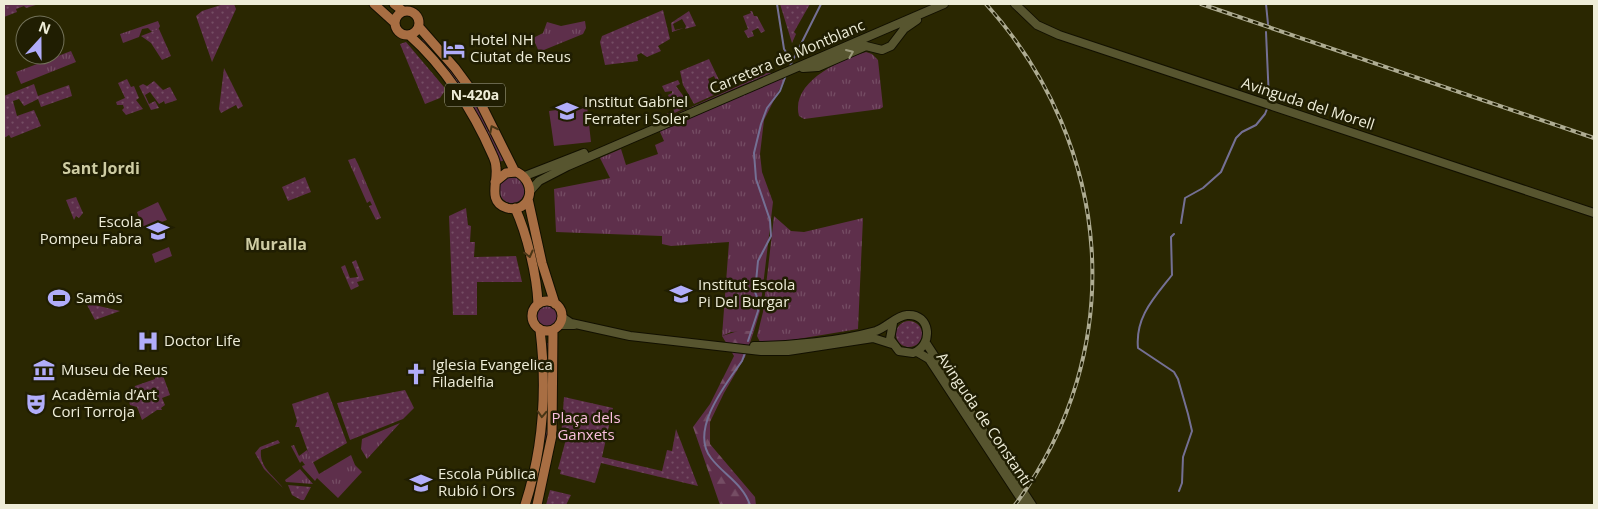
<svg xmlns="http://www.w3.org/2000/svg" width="1598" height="509" font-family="'Open Sans',sans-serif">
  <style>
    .grass { fill: url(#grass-tufts) }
    .forest { fill: url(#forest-firs) }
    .park { fill: url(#park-dots) }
    .pitch { fill: #5e2f4b }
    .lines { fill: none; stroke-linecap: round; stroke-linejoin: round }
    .stream { stroke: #747094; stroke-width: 2 }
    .secondary-casing { stroke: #121000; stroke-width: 10 }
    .primary-casing { stroke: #121000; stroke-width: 11 }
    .secondary { stroke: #57552f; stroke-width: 8 }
    .primary { stroke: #a86e43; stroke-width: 9 }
    .rail-casing { stroke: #aeac92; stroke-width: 4 }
    .rail { stroke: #201e02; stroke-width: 2; stroke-dasharray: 5.5; stroke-linecap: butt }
    .oneway { stroke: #9b997b }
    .oneway2 { stroke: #493616 }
    .labels { text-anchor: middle; stroke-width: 5; stroke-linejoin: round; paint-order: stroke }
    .shield { fill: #201e02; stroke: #b0af98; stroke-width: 1 }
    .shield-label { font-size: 14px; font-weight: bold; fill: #eeedd8 }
    .poi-label { font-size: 15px; fill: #eeedd8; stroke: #201e02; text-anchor: start }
    .street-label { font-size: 15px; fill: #eeedd8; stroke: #201e02 }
    .park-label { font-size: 15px; fill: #fbbfdf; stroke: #201e02 }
    .neighbourhood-label { font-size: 16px; font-weight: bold; fill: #cecca3; stroke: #201e02 }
  </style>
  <defs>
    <pattern id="grass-tufts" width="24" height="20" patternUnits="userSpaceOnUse" patternTransform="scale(1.25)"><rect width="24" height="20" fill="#5e2f4b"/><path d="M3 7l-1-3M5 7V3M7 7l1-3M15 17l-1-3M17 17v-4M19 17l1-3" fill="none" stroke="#754d64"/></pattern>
    <pattern id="forest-firs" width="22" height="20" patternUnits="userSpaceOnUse" patternTransform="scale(1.25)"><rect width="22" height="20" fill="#5e2f4b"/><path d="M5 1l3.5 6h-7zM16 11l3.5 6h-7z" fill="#754d64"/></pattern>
    <pattern id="park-dots" width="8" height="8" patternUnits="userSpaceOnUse" patternTransform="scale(1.25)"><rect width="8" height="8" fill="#5e2f4b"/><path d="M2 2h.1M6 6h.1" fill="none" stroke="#754d64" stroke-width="1.8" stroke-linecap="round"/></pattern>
  </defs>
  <rect width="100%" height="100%" fill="#2a2701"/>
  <path class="grass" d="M158,21L160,26L158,30L152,32L148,28L142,29L139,37L123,43L120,34Z
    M585,21L586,28L583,34L539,52L533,38L543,33L547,22L561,26Z
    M425,38L473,100L468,103L421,41Z
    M71,51L76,62L21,84L16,72Z
    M866,52L872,54L878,60L883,107L880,109L804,119L799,116C790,82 840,60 866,52Z
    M769,72L784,80L764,120L760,154L762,172L773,202L760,311L754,331L731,332L722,336L729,242L671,246L662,244V236L556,232L554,189L610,178L600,158L621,149L626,165L658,154L655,145L664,141L656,123Z
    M476,103L505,160L499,162L471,107Z
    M355,158L358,164L381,218L376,220L369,206L372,205L370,201L367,203L348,160Z
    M499 190a13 13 0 1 1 26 0a13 13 0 1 1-26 0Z
    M774,216L791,231L804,232L863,218L858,329L786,341L760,342L757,336L763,312Z
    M536 316a11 11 0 1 1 22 0a11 11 0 1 1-22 0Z
    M545,343H550V424L538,490L534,488Z
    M400,423L367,459L361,449L362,439Z
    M294,445L299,456L307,450L319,474L351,455L355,465L362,472L338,498L317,478L315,481L303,468L302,466L305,465L302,461L300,463L291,446Z
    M300,469L313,484L286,482L285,480Z"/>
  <path class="forest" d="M738,331H754L745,357L724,393L710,422V444L755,497L756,505H720L693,427L710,404L734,356L722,336Z"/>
  <path class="park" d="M4,4H39L26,8L24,6L16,9L17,12L4,17Z
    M224,4H234L236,9L212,62L196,16L202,11Z
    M780,4H810L794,32L796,34L792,43Z
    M663,10L670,39L658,46L661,51L647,57L641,53L637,55L638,61L605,65L600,42L602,36Z
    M689,11L696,26L685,29L686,26L682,19L673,24L675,30L684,28L672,32L671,23Z
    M750,11H752L754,16H757L765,31L761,33L758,28L752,31L754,36L748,38L744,31L748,29L743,16L751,13Z
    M159,29L171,56L162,60L151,43L141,36Z
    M406,42L444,87V92L440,98L425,104L400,44Z
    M709,59L720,82L717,83L714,76L708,79L714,95L694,104L683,85L680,71Z
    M224,68L243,106L238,109L236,105L221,113L219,109Z
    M127,79L131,87L134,86L139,98L136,100L143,109L126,115L122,110L124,108L123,105H117L116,102L125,98L118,83Z
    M678,80L680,84L676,86L687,101L683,103L685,108L658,121L661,116L674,111L668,95L672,93V91L665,92L662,86Z
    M154,81L163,90L170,87L177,100L165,104L164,101L159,104L150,92L145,95L149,104L155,101L159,108L151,110L139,86L143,84L147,86Z
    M34,84L38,96L69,85L72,96L41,107L38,99L24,106L19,99L13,101L17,116L34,110L41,126L11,138L9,135L4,138V96Z
    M305,177L311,192L288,201L282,187Z
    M76,197L83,213L79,218L76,216L74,220L66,200Z
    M466,208L468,225L471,226L470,242H475L474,257L516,256L522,282H477V315H453L449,216Z
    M356,260L364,280L357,282L359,286L351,290L341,267L345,265L350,278L358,277L352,262Z
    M86,303L120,311L95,320Z
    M896 334a13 13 0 1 1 26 0a13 13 0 1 1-26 0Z
    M161,370L170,395L162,398L165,405L161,408L162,410H157L142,420L137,407L130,405L127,395L134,390L135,386L155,379L154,373Z
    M405,390L414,408L403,419L350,440L337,403Z
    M328,392L347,443L312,463L299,427H295L297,421L292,404Z
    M564,397L613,408L602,457L662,471L667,450L672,451L676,429L698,486L601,463L595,483L560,474L561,470L558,469L566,439L561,437Z
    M278,440L280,443L261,450C259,468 274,475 283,488L264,469L255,453L260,447Z
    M288,485L311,487L304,500H301L292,495Z
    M550,490L571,495L566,505H546Z"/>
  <path class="pitch" d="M587,106L591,142L554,146L549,111Z
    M158,202L167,220L143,229L137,212Z
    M169,247L172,256L155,263L152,254Z"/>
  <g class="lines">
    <path class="stream" d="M777,4L784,49L792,61
      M1266,4L1268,24
      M1266,32L1269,100
      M789,68L821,4
      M1181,223L1185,198L1203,188L1221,172L1236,138L1242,132L1256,125L1265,114L1267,109
      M1174,234L1171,237L1172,275C1154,298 1135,317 1138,348L1174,372L1178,379L1188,414L1192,431L1183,457L1182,483L1179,491
      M748,341L758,311L759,302L755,292L758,261L771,236L770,220L756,179L754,153L761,124L767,108L780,91L786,75
      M745,353L742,361C726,384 689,430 711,458C724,475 743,484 750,505"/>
    <g class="secondary-casing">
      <path id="secondary" d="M1015,4L1037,25L1059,35L1594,213
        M803,68L818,67L866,46L882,50L891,46L904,29L917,20
        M525,176L584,153
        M531,190L539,181L568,166L944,4
        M562,317L571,323L630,336L761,351H788L873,338L892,344
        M559,325H574
        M926,343L1032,505
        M754,346C792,346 839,341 876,331C887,327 896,316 907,315C931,313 934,346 913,353L899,351L890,339L893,323
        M917,352L929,359L1025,505"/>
    </g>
    <g class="primary-casing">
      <path id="primary" d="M374,4L395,23
        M394,4L403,11
        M395 23a12 12 0 1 1 24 0a12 12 0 1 1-24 0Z
        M419,27L455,68L480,102L515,172
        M409,35C444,66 473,110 492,154C494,158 496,163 496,168C498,182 487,202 507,208C530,214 539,184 517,172L506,173L495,182
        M528,199L542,263L555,304
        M515,208C527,234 537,276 538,304
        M532 316a15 15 0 1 1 30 0a15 15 0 1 1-30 0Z
        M525,505C543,449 547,388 540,330
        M537,505L552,435L553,330"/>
    </g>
    <use href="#secondary" class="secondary"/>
    <use href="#primary" class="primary"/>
    <g class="rail-casing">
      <path id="rail" d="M986,4C1114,146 1130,350 1015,505
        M1201,4L1594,138"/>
    </g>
    <use href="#rail" class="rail"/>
  </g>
  <defs><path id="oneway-chevron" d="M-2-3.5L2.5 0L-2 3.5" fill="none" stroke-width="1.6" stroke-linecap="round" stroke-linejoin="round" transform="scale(1.25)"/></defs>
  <use class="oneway" href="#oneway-chevron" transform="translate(850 53) rotate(-23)"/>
  <g class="oneway2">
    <use href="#oneway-chevron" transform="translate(493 129) rotate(-117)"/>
    <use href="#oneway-chevron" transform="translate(529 254) rotate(76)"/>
    <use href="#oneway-chevron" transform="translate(542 414) rotate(93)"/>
  </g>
  <defs>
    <g id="hotel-bare" transform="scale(1.725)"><path d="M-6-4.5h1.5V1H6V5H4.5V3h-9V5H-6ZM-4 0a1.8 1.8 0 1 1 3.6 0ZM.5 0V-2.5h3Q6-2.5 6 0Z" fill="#b1adfa" stroke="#201e02" stroke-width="2.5" paint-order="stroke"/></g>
    <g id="school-bare" transform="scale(1.725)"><path d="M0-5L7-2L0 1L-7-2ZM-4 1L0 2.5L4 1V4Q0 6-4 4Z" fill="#b1adfa" stroke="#201e02" stroke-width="2.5" paint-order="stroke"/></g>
    <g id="stadium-bare" transform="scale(1.725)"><path d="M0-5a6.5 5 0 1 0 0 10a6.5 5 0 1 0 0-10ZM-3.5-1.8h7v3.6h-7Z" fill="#b1adfa" stroke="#201e02" stroke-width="2.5" paint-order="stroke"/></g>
    <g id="hospital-bare" transform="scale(1.725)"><path d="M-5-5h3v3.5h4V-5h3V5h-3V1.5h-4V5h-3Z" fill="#b1adfa" stroke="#201e02" stroke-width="2.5" paint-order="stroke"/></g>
    <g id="museum-bare" transform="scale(1.725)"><path d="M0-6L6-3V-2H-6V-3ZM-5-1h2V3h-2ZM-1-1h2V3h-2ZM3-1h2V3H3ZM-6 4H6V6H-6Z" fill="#b1adfa" stroke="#201e02" stroke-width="2.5" paint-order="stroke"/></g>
    <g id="church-bare" transform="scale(1.725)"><path d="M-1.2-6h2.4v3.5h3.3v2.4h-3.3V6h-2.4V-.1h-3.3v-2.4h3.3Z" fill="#b1adfa" stroke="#201e02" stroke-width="2.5" paint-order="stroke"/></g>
    <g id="theatre-bare" transform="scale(1.725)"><path d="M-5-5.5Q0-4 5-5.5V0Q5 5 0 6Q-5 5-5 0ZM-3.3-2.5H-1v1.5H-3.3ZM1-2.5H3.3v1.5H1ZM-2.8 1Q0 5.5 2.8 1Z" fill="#b1adfa" stroke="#201e02" stroke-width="2.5" paint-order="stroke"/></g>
  </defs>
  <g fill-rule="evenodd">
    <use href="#hotel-bare" x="454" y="49"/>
    <use href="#school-bare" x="567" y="111"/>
    <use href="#school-bare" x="158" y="231"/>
    <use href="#school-bare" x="681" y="294"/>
    <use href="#stadium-bare" x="59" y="298"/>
    <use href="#hospital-bare" x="148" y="341"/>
    <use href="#museum-bare" x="44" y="370"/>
    <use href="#church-bare" x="416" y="374"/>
    <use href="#theatre-bare" x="36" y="404"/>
    <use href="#school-bare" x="421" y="483"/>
  </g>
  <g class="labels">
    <rect class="shield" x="445" y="83.5" width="60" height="23" rx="4"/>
    <g class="shield-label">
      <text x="475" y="100">N-420a</text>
    </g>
    <g class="poi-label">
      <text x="470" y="45">Hotel NH<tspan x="470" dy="17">Ciutat de Reus</tspan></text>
      <text x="584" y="107">Institut Gabriel<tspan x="584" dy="17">Ferrater i Soler</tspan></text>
      <text x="142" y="227" text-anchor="end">Escola<tspan x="142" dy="17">Pompeu Fabra</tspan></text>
      <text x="698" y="290">Institut Escola<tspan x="698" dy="17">Pi Del Burgar</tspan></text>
      <text x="76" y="303">Samös</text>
      <text x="164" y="346">Doctor Life</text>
      <text x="432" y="370">Iglesia Evangelica<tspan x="432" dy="17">Filadelfia</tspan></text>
      <text x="61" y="375">Museu de Reus</text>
      <text x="52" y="400">Acadèmia d’Art<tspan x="52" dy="17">Cori Torroja</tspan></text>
      <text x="438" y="479">Escola Pública<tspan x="438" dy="17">Rubió i Ors</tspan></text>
    </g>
    <g class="street-label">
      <text transform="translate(787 57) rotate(-23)" y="5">Carretera de Montblanc</text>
      <text transform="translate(1308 104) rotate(18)" y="5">Avinguda del Morell</text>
      <text transform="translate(984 419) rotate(56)" y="5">Avinguda de Constantí</text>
    </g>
    <g class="park-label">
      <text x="586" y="423">Plaça dels<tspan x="586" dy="17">Ganxets</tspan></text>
    </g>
    <g class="neighbourhood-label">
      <text x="101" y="174">Sant Jordi</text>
      <text x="276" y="250">Muralla</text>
    </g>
  </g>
  <rect width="1598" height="509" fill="none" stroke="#eeedd8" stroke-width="10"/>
  <g transform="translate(40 40) rotate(21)"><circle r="24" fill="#201e02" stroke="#727158"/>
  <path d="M0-4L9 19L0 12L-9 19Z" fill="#b1adfa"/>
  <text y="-8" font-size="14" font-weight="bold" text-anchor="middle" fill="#eeedd8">N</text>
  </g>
</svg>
